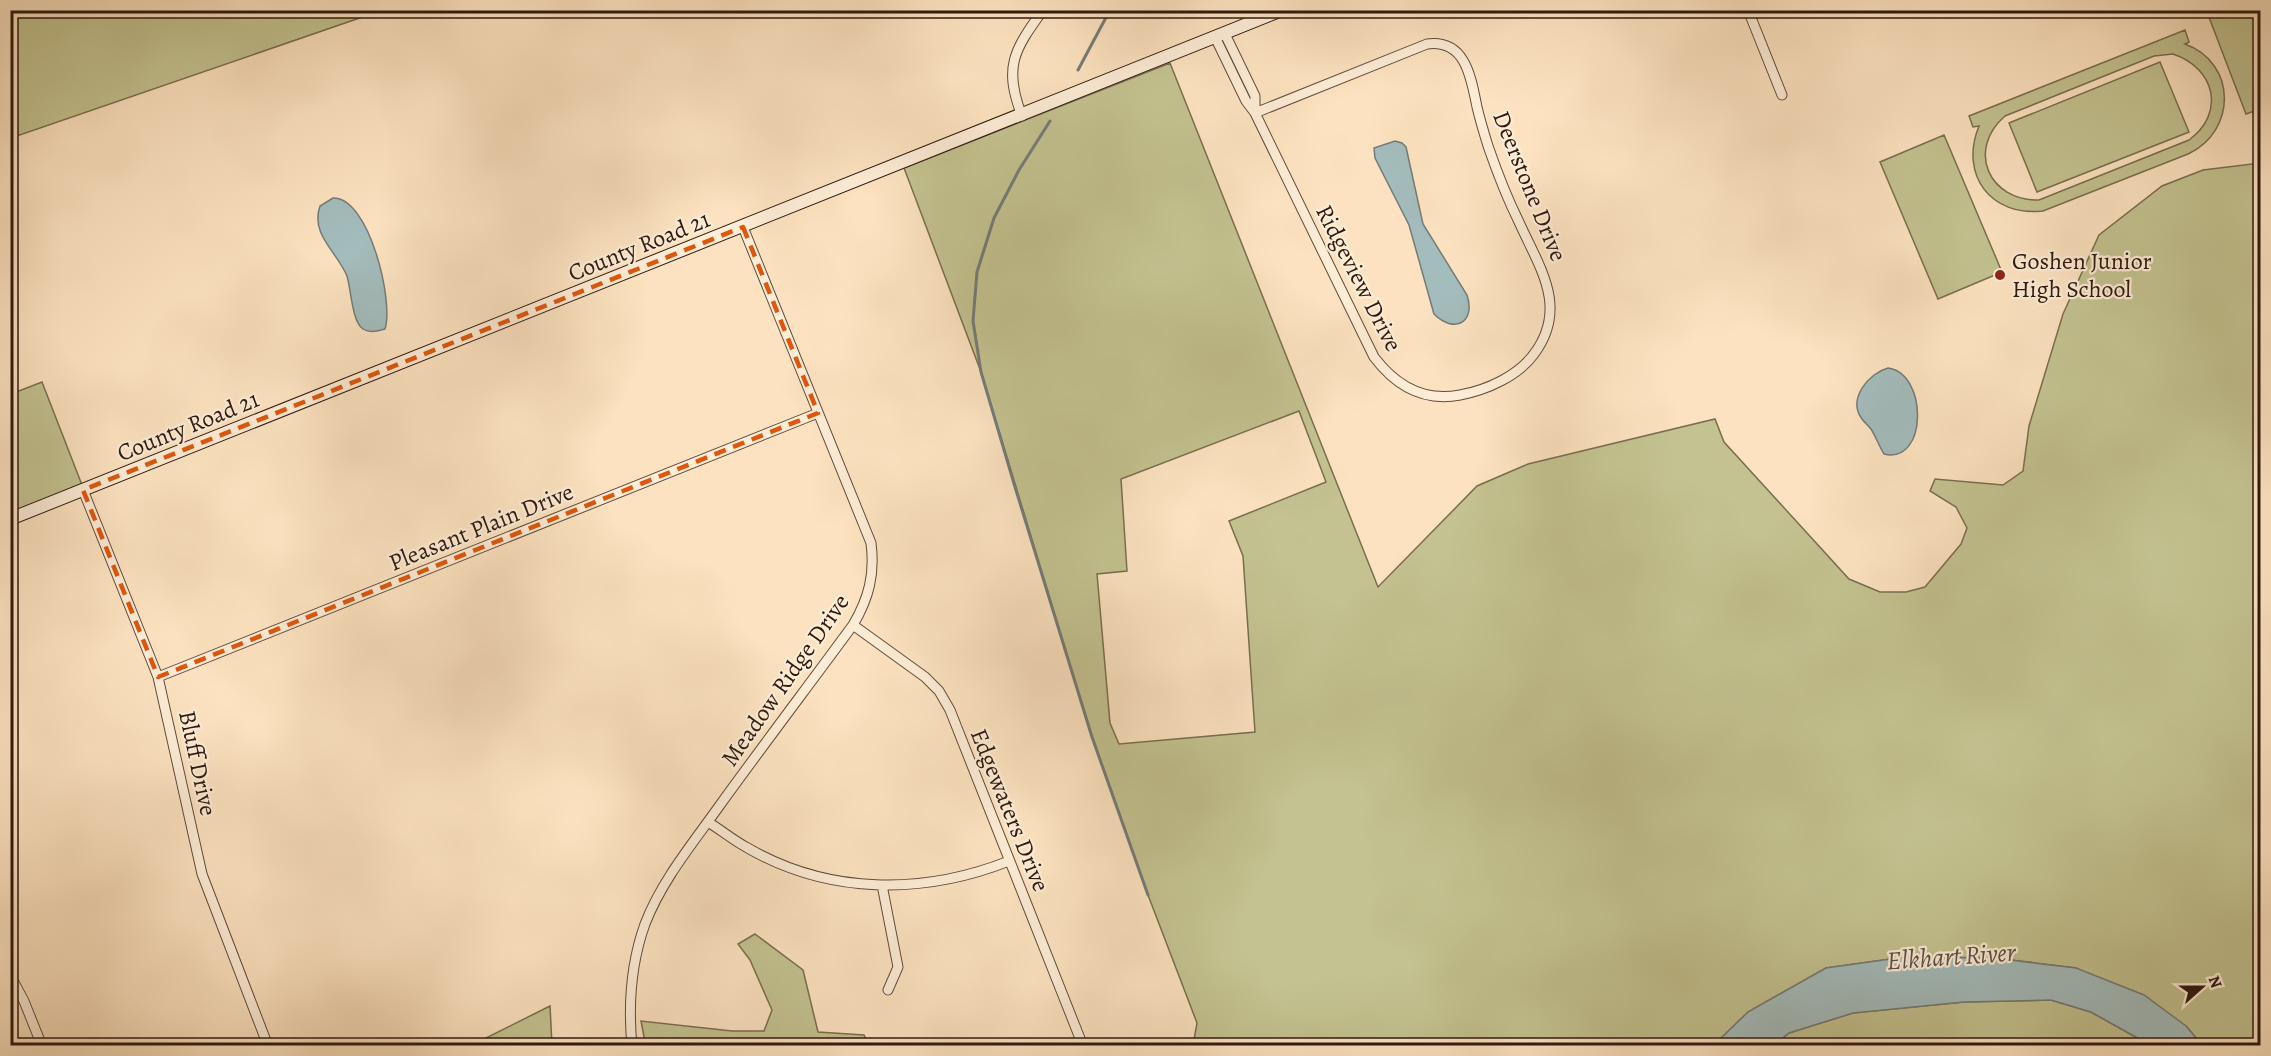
<svg xmlns="http://www.w3.org/2000/svg" width="2271" height="1056" font-family="Alegreya,serif">
  <style>
    .green { fill: #c3c290; stroke: #796e50; stroke-width: 1.5; fill-rule: evenodd }
    .water { fill: #a3bcbc; stroke: #757b77; stroke-width: 1.5 }
    .lines { fill: none; stroke-linecap: round; stroke-linejoin: round }
    .stream { stroke: #757b77; stroke-width: 3 }
    .street-casing { stroke: #624b3b; stroke-width: 11 }
    .secondary-casing { stroke: #2f190f; stroke-width: 14 }
    .street { stroke: #fdecd6; stroke-width: 9 }
    .secondary { stroke: #fdecd6; stroke-width: 12 }
    .marked { fill: none; stroke: #df560c; stroke-width: 4.5; stroke-dasharray: 12 8; stroke-linejoin: round }
    .poi-dot { fill: #8f2418; stroke: #fdecd6; stroke-width: 2 }
    .labels { text-anchor: middle; stroke-width: 4.5; stroke-linejoin: round; paint-order: stroke }
    .street-label { font-size: 24px; fill: #2f190f; stroke: #fdecd6 }
    .poi-label { font-size: 24px; fill: #2f190f; stroke: #fdecd6; text-anchor: start }
    .water-label { font-size: 26px; font-style: italic; fill: #58524c; stroke: #fdecd6 }
  </style>
  <rect width="100%" height="100%" fill="#fce2c0"/>
  <filter id="stains"><feTurbulence type="fractalNoise" baseFrequency=".00333" numOctaves="4"/><feColorMatrix values="0 0 0 0 .2 0 0 0 0 .09 0 0 0 0 .02 0 0 0 .5 -.17"/></filter>
  <radialGradient id="worn" r=".72"><stop offset=".6" stop-color="#630" stop-opacity="0"/><stop offset="1" stop-color="#630" stop-opacity=".3"/></radialGradient>
  <path class="green" d="M10,11L11,10L380,11L11,138Z
    M2211,11H2260V109L2246,114L2207,12Z
    M2185,30L2189,42L2185,44C2237,63 2237,131 2188,154L2043,211C1991,217 1959,175 1979,126L1973,127L1969,116ZM2173,54C2215,68 2226,113 2189,140L2039,200C1989,201 1966,150 2005,116L2154,56Z
    M2160,62L2189,132L2037,192L2009,123Z
    M1170,63L1378,587L1477,486L1528,464L1715,419L1724,442L1849,579L1880,592H1906L1925,587L1961,544L1967,528L1956,507L1930,491L1935,479L2003,485L2023,471L2029,426L2063,314L2099,235L2162,186L2203,170L2260,163V1045H2202L2186,1026L2076,968L1994,958L1905,957L1826,968L1748,1012L1714,1045H1193L1197,1023L1148,895L1092,737L981,372L904,168ZM1299,411L1326,482L1229,521L1243,556L1255,732L1119,744L1110,723L1097,574L1127,571L1121,479Z
    M1944,135L2002,272L1938,299L1880,162Z
    M42,382L82,485L11,513V394Z
    M755,934L803,970L818,1032L864,1035L869,1045L708,1046L645,1042L641,1021L732,1031H764L772,1010L750,960L738,944Z
    M2051,1000L2091,1012L2150,1045L1774,1046L1789,1033L1853,1013L1964,1002Z
    M550,1006L552,1045H472Z"/>
  <path class="water" d="M1395,141L1402,143L1406,147L1423,224L1467,295C1476,323 1454,334 1434,314L1409,225L1375,158L1374,148Z
    M333,198C369,197 394,301 385,329C379,331 369,333 363,329C352,322 351,289 347,276C337,252 310,234 320,206Z
    M1888,368C1928,373 1928,465 1884,454C1879,446 1876,437 1871,429C1868,425 1864,422 1862,419C1847,399 1869,373 1888,368Z
    M1905,957L1994,958L2076,968L2144,995L2186,1026L2202,1045H2150L2091,1012L2051,1000L1964,1002L1853,1013L1789,1033L1774,1045H1714L1748,1012L1826,968Z"/>
  <g class="lines">
    <path class="stream" d="M1078,70L1110,10
      M1050,121L1019,170L994,218L977,272L973,321L981,372L1015,487L1092,737L1148,895"/>
    <g class="street-casing">
      <path id="street" d="M1748,10L1782,95
        M1225,34L1255,96V113
        M1215,37L1246,101L1255,113L1374,357C1396,386 1424,402 1460,395C1487,390 1518,376 1534,354C1569,307 1539,267 1519,222C1507,198 1497,172 1488,146C1484,133 1480,120 1477,107C1471,78 1466,39 1427,44L1255,113
        M1022,116C1003,67 1014,50 1043,10
        M83,490L158,677L202,874L268,1046
        M853,625L925,677L939,691L950,710L1083,1046
        M158,677L818,413
        M708,822C721,830 733,840 746,847C828,895 923,895 1009,861
        M882,885L898,967L888,990
        M10,975L24,1001L42,1046
        M632,1046C628,1004 631,963 645,924C662,880 693,843 720,805C764,744 809,685 853,625C869,598 875,574 871,543L743,227"/>
    </g>
    <g class="secondary-casing">
      <path id="secondary" d="M10,519L1282,10"/>
    </g>
    <use href="#street" class="street"/>
    <use href="#secondary" class="secondary"/>
  </g>
  <path class="marked" d="M743,227L818,413L158,677L83,490Z"/>
  <circle class="poi-dot" cx="2000" cy="275" r="6"/>
  <g class="labels">
    <g class="street-label">
      <text transform="translate(1530 186) rotate(68)" y="8">Deerstone Drive</text>
      <text transform="translate(639 246) rotate(-22)" y="8">County Road 21</text>
      <text transform="translate(1359 278) rotate(63)" y="8">Ridgeview Drive</text>
      <text transform="translate(188 426) rotate(-22)" y="8">County Road 21</text>
      <text transform="translate(481 527) rotate(-22)" y="8">Pleasant Plain Drive</text>
      <text transform="translate(785 680) rotate(-55)" y="8">Meadow Ridge Drive</text>
      <text transform="translate(198 763) rotate(78)" y="8">Bluff Drive</text>
      <text transform="translate(1010 810) rotate(68)" y="8">Edgewaters Drive</text>
    </g>
    <g class="poi-label">
      <text x="2012" y="269">Goshen Junior<tspan x="2012" dy="28">High School</tspan></text>
    </g>
    <g class="water-label">
      <text transform="translate(1951 956) rotate(-4)" y="9">Elkhart River</text>
    </g>
  </g>
  <rect width="2271" height="1056" fill="none" stroke="#fce2c0" stroke-width="36"/>
  <rect x="12" y="12" width="2247" height="1032" fill="none" stroke="#2f190f" stroke-width="3"/>
  <rect x="18" y="18" width="2235" height="1020" fill="none" stroke="#2f190f" stroke-width="1.5"/>
  <g transform="translate(2202 987) rotate(69)" stroke="#fdecd6" stroke-width="4.5" paint-order="stroke">
  <path d="M0-4.5L10 22L0 15L-10 22Z" fill="#2f190f"/>
  <text y="-9" font-size="16" font-weight="bold" text-anchor="middle" fill="#2f190f">N</text>
  </g>
  <rect width="100%" height="100%" filter="url(#stains)"/>
  <rect width="100%" height="100%" fill="url(#worn)"/>
</svg>
